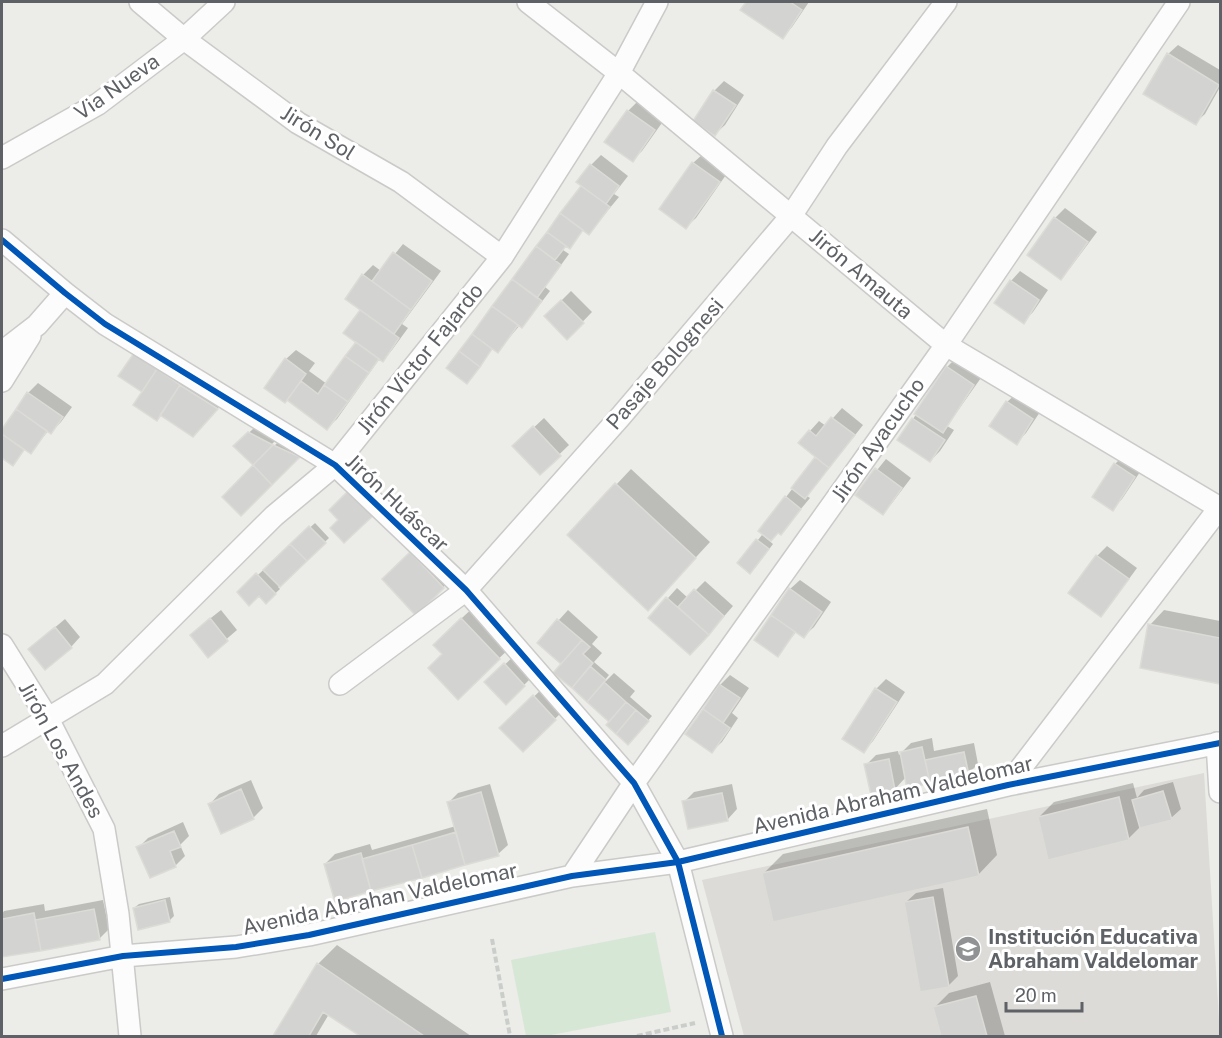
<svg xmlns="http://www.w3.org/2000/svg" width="1222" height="1038" font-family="'Public Sans',sans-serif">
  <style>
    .education { fill: #dcdbd7 }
    .green { fill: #d7e7d6 }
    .shadow { fill: #0003 }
    .building { fill: #d3d3d1; stroke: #dcdbd7; stroke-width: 1.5 }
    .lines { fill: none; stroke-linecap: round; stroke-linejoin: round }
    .minor-casing { stroke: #cacac9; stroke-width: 24 }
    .path { stroke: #cacecb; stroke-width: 4; stroke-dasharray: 6 3; stroke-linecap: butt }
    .minor { stroke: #fcfcfc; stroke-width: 21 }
    .cycleway-casing { stroke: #fff; stroke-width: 10 }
    .cycleway { stroke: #0057b8; stroke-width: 6 }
    .labels { text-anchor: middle; stroke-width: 6; stroke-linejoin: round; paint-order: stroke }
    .street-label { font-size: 21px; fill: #5e6165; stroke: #fff }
    .poi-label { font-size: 21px; font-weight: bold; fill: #5e6165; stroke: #fff; text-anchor: start }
  </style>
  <rect width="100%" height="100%" fill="#ecece8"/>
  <path class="education" d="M1204,773L1220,1036H744L702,880Z"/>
  <path class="green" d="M655,932L671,1012L546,1036H526L511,960Z"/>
  <path class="shadow" d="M747,2H809L792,27L783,37L742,10Z
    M1178,45L1220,70V87L1205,114L1195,123L1168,54Z
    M724,81L744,95L725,125L715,134L695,121L714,91Z
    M638,101L664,120L642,151L632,160L606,142L628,111Z
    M703,154L728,172L696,218L686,227L693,163Z
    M601,155L628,176L614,194L619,197L589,233L584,229L566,245L563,250L569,254L545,287L550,291L531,316L522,326L520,325L498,351L493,347L471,377L448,368L583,185L591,165Z
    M1065,208L1097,232L1070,268L1060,278L1029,254L1055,218Z
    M403,244L441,271L402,324L408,328L392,350L383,360L380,358L337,419L327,428L287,398L286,359L296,350L315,363L309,371L327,384L358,342L345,333L362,309L363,275L373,265L381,271Z
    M1020,271L1048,290L1033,312L1023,322L1011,281Z
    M571,291L592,312L567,338L546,316Z
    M135,354L226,399L202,425L144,392Z
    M957,357L983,375L947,426L954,430L940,451L930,461L913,419L947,367Z
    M38,383L72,407L61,422L51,432L49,430L30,453L25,449L13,464L2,456V431L28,393Z
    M1017,393L1042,409L1026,433L1016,443L1007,402Z
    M842,408L863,425L807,496L810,498L781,533L786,497L817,457L810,431L819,421L826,426Z
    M544,418L569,445L540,473L514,446Z
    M254,428L276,440L253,463L235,446Z
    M284,436L308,447L241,514L224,497Z
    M1125,454L1144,466L1122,499L1112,509L1115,464Z
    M886,459L911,478L892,503L882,513L857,495Z
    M631,469L710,542L662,594L569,535Z
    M315,523L329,538L278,587L280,589L266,602L259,594L239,592Z
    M762,535L773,544L755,568L739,563Z
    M421,544L453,578L416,613L384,579Z
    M1107,546L1137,568L1110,605L1101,615L1070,592L1097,556Z
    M800,580L831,602L814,627L804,636L797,631L777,655L756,639L790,589Z
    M705,581L733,606L700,644L650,618L677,588L688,598Z
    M477,604L514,644L458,698L444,654L449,630Z
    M221,610L237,630L208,655L202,625Z
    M568,610L598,637L592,644L602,653L594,662L609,675L605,680L606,681L614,673L635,691L630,697L652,716L633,738L611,721L563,664L539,642Z
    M1164,610L1220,621V682L1142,666L1150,625Z
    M65,619L80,637L71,647L40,640Z
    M515,655L534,675L506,703L486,682Z
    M730,675L749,688L732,713L738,718L722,742L712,751L687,734L720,685Z
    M886,679L905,692L873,741L864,751L844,738L876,689Z
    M544,687L565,709L523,750L501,728Z
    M932,738L934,751L974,743L978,764L968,774L909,787L906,777L895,789L866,765L876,755L898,751L899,755L911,743Z
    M251,780L263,808L253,818L210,804L219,794Z
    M1173,782L1181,809L1171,818L1140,827L1128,839L1039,817L1054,802L1133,783L1137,798L1144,790Z
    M490,784L508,845L498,854L325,864L335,854L370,844L372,850L456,826L449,802L458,793Z
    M732,784L737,809L728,819L684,802L694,792Z
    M987,809L997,855L978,875L764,873L783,854Z
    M183,822L189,836L180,845L185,856L175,866L138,848L148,838Z
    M943,888L958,976L948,986L906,902L916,893Z
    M170,897L174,916L170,920L134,908L139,904Z
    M103,900L109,929L99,939L2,956V914L4,911L44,904L45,911Z
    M337,945L471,1036H362L329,1014L316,1036H275L318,964Z
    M990,982L1005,1036H942L934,1008L949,993Z"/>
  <path class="building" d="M746,2H790L802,10L783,39L740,10Z
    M1167,53L1219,85L1196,125L1143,94Z
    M713,90L736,105L715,136L693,121Z
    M627,110L655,130L633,162L604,142Z
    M692,162L720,182L686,229L659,209Z
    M590,164L619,186L606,204L576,182Z
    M581,186L610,207L589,235L560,213Z
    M560,213L583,230L570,249L547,232Z
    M1054,217L1088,242L1061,280L1027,255Z
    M547,232L566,246L555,260L536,246Z
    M536,246L561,265L537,298L512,279Z
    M393,252L432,281L411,310L372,281Z
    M362,274L411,310L394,334L345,299Z
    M512,279L542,301L522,328L492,306Z
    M1010,280L1039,300L1024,324L994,303Z
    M561,300L584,323L567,340L544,316Z
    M492,306L518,325L498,353L472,334Z
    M360,310L399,338L383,362L343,333Z
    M472,334L492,349L480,367L459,351Z
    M356,342L379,359L369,373L345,356Z
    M459,351L480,367L467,384L446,368Z
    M134,353L157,369L142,392L118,376Z
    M345,356L369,373L348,402L324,385Z
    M285,358L306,374L285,403L264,388Z
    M946,366L974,385L943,433L914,414Z
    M157,369L180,385L157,421L133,405Z
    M301,381L318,394L324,385L348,402L327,430L287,400Z
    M180,385L218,409L193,437L160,415Z
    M27,392L63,417L51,434L16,409Z
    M1006,401L1033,419L1017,445L989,426Z
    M16,409L47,431L31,454L2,434V429Z
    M831,417L855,435L829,468L798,443L809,430L816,436Z
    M912,418L945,440L930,462L897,440Z
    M533,426L561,456L540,475L512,446Z
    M248,432L273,445L253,465L233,446Z
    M2,434L24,450L13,466L2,458Z
    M273,445L300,457L272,485L253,465Z
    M815,457L829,468L805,499L791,488Z
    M1114,463L1135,477L1113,511L1092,497Z
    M253,465L272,485L241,516L222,497Z
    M875,468L902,488L883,515L855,495Z
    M615,483L696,558L648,611L567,535Z
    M351,488L375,514L344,543L330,528L338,520L329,510Z
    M785,496L801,509L781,535L778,533L771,541L758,531Z
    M309,526L326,543L307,561L290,544Z
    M756,539L769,549L750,574L737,563Z
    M290,544L307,561L280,587L263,570Z
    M410,552L444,588L416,616L382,579Z
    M1096,555L1129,579L1101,617L1068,593Z
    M256,573L276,594L266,604L259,596L249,606L237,592Z
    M789,588L822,612L804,638L771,615Z
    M694,589L724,616L709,635L678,607Z
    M666,597L709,635L690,655L648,618Z
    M771,615L795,632L778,657L754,640Z
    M210,618L228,641L208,658L190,635Z
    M461,618L500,659L458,700L428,668L442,654L433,645Z
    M557,619L582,640L561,664L537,643Z
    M1148,624L1220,638V684L1140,668Z
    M55,627L72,648L45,670L28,649Z
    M582,640L590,647L583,654L593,663L572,688L553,673Z
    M504,663L525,686L506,705L484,682Z
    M590,666L606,680L587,702L572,688Z
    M604,682L626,702L609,722L587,702Z
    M719,684L740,698L723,723L703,709Z
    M875,688L897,702L864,753L842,739Z
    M533,695L556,720L523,752L499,728Z
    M626,702L636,710L616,734L606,725Z
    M703,709L730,728L712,753L685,734Z
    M636,710L649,721L628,745L616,734Z
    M922,747L930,783L907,789L900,752Z
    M964,752L969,775L930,783L925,760Z
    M889,759L895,790L871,795L864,764Z
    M241,789L254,819L221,834L208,804Z
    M1163,791L1172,820L1140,828L1132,800Z
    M481,792L499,856L465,865L447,802Z
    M722,793L728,821L688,829L682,801Z
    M1119,797L1129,840L1048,860L1038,817Z
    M968,827L979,876L773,922L762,873Z
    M174,831L181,847L170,851L176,867L150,878L136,847Z
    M456,832L465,865L422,878L412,845Z
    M412,845L422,878L371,891L362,859Z
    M361,853L371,891L335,902L324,864Z
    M933,897L949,987L920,992L904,902Z
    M165,900L170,922L138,930L133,908Z
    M94,909L100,940L41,951L35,920Z
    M34,913L41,951L2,957V919Z
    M317,963L424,1036H360L323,1012L309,1036H273Z
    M976,996L987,1036H941L933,1007Z"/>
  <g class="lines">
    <g class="minor-casing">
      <path id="minor" d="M140,2L184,39L298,123L401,182L502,257
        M528,2L619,73L946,345L1220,508
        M2,158L98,104L184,39L224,2
        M2,240L65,293L105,324L335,465L466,590L634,783L678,862L722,1036
        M2,352L37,325L65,293
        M2,381L30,336
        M2,645L47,717L104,829L118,914L130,1036
        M340,684L466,590L621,416L791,216L837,146L946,2
        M1217,743L1220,792
        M2,746L105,684L274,516L335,465L502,257L619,73L657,2
        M1008,785L1220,507
        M572,876L634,783L946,345L1179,2
        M2,979L123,956L236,947L309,935L572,876L678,862L1008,785L1220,743"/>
    </g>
    <path class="path" d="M492,939L510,1036
      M637,1036L695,1023"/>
    <use href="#minor" class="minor"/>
    <g class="cycleway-casing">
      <path id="cycleway" d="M2,240L65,293L105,324L335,465L466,590L634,783L678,862L722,1036
        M2,979L123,956L236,947L309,935L572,876L678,862L1008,785L1220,743"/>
    </g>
    <use href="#cycleway" class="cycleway"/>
  </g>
  <defs>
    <g id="school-disc" transform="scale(1.35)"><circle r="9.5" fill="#909293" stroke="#fff"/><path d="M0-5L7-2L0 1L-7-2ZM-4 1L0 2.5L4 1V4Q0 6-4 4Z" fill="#fff"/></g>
  </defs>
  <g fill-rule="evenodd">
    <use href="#school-disc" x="968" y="949"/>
  </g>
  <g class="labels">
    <g class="street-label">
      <text transform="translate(117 87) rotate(-35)" y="7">Via Nueva</text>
      <text transform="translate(318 133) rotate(32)" y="7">Jirón Sol</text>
      <text transform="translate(861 274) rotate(40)" y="7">Jirón Amauta</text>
      <text transform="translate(420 359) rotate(-51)" y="7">Jirón Víctor Fajardo</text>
      <text transform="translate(665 364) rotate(-49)" y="7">Pasaje Bolognesi</text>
      <text transform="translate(878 440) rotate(-55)" y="7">Jirón Ayacucho</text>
      <text transform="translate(397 503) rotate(43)" y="7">Jirón Huáscar</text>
      <text transform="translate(61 750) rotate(61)" y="7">Jirón Los Andes</text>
      <text transform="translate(893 795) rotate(-13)" y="7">Avenida Abraham Valdelomar</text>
      <text transform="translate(380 899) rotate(-12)" y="7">Avenida Abrahan Valdelomar</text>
    </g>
    <g class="poi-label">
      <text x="988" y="944">Institución Educativa<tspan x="988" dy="24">Abraham Valdelomar</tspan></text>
    </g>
  </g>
  <rect width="1222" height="1038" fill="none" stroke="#5e6165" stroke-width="6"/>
  <path d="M1006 1002v9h76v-9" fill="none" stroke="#5e6165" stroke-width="3"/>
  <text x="1015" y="1002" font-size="18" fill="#5e6165" stroke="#ffffff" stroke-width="4.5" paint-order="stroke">20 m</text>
</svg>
